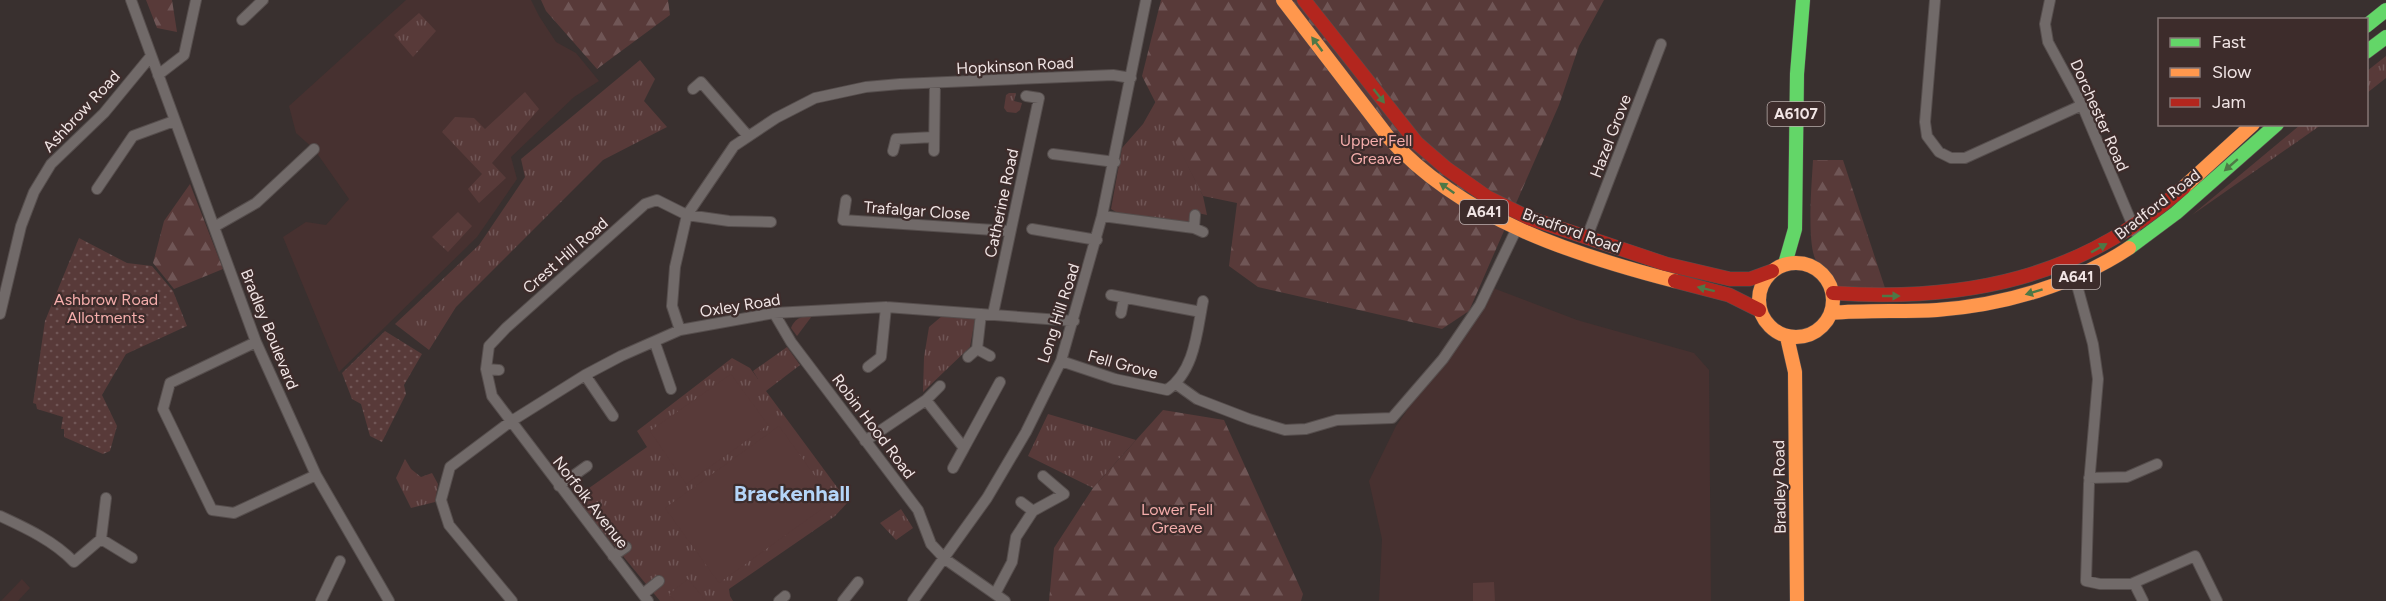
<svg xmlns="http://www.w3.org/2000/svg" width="2386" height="601" font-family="Figtree,sans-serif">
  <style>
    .built { fill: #473130 }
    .grass { fill: url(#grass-tufts) }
    .forest { fill: url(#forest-firs) }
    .garden { fill: url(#garden-dots) }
    .pitch { fill: #583a39 }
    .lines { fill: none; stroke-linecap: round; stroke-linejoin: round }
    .street-casing { stroke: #564e4d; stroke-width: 12 }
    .fast-casing { stroke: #564e4d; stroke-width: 15 }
    .slow-casing { stroke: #564e4d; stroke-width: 15 }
    .jam-casing { stroke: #564e4d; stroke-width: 15 }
    .street { stroke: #716a69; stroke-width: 10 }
    .fast { stroke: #63d668; stroke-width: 14 }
    .slow { stroke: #ff974d; stroke-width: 14 }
    .jam { stroke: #b3261e; stroke-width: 14 }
    .oneway { fill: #4e7846 }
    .labels { text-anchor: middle; stroke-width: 4.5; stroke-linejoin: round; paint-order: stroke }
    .shield { fill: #3d2c2b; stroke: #bbaead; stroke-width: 1.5 }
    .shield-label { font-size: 15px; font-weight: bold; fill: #f1e5e5 }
    .street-label { font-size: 16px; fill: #f1e5e5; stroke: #3d2c2b }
    .park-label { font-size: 16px; fill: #f4adab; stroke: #3d2c2b }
    .district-label { font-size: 22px; font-weight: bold; fill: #b4d5f8; stroke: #3d2c2b }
  </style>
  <defs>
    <pattern id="grass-tufts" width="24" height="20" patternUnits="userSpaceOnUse" patternTransform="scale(1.5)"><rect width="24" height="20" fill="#583a39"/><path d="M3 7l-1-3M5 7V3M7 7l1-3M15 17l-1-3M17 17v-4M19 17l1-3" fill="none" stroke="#705656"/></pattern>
    <pattern id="forest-firs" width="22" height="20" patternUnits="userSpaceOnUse" patternTransform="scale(1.5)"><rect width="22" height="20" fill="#583a39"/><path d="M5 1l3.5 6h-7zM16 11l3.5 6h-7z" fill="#705656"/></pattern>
    <pattern id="garden-dots" width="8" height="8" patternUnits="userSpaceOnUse" patternTransform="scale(1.5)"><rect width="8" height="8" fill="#583a39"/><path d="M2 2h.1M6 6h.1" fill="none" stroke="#705656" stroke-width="1.8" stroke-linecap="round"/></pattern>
  </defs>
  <rect width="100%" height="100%" fill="#39302f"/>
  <path class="built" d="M406,0H531L539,16L556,42L576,53L599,81L574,97L511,157L517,179L477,237L339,372L283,237L306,222L326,225L349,199L314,149L296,133L289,106Z
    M1493,288L1577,320L1694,353L1709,370L1711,601H1379L1382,539L1369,481L1396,426Z
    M22,579L30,588L18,601H1Z"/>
  <path class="grass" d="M419,13L436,31L413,57L394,35Z
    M2386,56V78L2367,93V71Z
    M640,60L655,79L644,101L667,127L603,160L456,307L429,350L395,324L479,245L525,177L521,159Z
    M525,92L539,109L492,163L506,178L479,203L468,189L482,174L442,132L455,117L474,118L485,129Z
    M1009,93H1016L1014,101L1022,103L1020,110L1016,113L1007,112L1004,108L1006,95Z
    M1156,101L1203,196L1207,215L1193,212L1190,227L1116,212L1111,209L1122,148L1143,124Z
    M2300,125H2321L2192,215Z
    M458,212L472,226L448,252L432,237Z
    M812,316L797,336L791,328C796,317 801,317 812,316Z
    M942,316L975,319L970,347L923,392L924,357L929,327Z
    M787,347L800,365L766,391L848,502L835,516L729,589L730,596L733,601H660L575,498L647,447L637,431L732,358L750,368L758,379L753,371Z
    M1048,414L1136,440L1093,488L1028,456Z
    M405,459L411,469L421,477L432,473L438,484L435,502L411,508L396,478Z
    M901,509L913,528L896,540L880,523Z"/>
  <path class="forest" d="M146,0H172L177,32L157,28Z
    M541,0H668L670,15L597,69L546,11Z
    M1161,0H1604L1579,46L1559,105L1469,311L1442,329L1258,287L1229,266L1237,203L1203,196L1142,76Z
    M1813,160H1843L1885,288L1838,287C1831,273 1824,272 1817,262C1806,248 1812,180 1813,160Z
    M190,184L223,269L174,289L153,263L164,221Z
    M1163,410L1224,420L1303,594L1301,601H1049L1054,548L1093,488Z"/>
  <path class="garden" d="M79,238L127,263L152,266L173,291L187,326L126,354L102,395L117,426L110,451L103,454L64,437V429H61L63,417L37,409L36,404L33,403L45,321Z
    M385,331L422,354L404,385L406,394L382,442L370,436L361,404L352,399L342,373Z"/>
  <path class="pitch" d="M731,374L768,425L686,484L650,431Z
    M779,426L833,501L719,583L665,508Z
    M688,579L706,601H675L669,594Z
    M1494,582L1495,601H1473V583Z"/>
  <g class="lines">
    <g class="street-casing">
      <path id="street" d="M131,0L256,342L316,475L389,601
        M1935,0L1925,122L1927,136L1939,152L1951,158H1965L2082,105
        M2050,0L2045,24L2048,42L2082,105L2136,233
        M242,20L263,0
        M158,75L184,55L196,0
        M693,89L701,82L748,136
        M893,151L896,139L934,137
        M934,151L935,83
        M1053,154L1115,162
        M97,189L133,136L174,121
        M846,200L843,220L1009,231
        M1102,216L1194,228L1203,232
        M214,227L256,203L314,149
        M1194,228L1195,215
        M1032,229L1097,240
        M1587,237L1661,44
        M2075,278L2093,344L2098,379L2089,484L2086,581L2100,584H2131L2195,556L2217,601
        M1111,295L1201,312
        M774,313L791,342L918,510L931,544L945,559L1005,601
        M1121,313L1124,298
        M0,314L21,226L34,192L51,164L104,113L151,56
        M993,314L1039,98L1026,96
        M680,330L672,306L675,267L687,215L734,146L776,118L815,98L866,87L900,84L1113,75L1131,78
        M256,342L170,383L163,409L212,510L234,513L316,475
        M655,343L671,389
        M977,349L990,356
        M968,357L977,349L981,314
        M1061,361L1115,379L1167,390C1195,371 1197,331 1203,301
        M868,367L881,357L886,307
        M486,369L499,370
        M585,375L613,416
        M1176,384L1197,399L1249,419L1285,430L1306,429L1337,420L1392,418L1443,359L1480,305L1517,228
        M926,400L964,448L953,468
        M865,441L926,400L940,386
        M964,448L1000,382
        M2089,478L2127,477L2157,464
        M559,486L587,466
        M1021,502L1033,511
        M0,516C26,528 54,541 74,562L101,539L132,558
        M101,539L106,498
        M613,556L626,547
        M2134,583L2143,601
        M643,594L659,581
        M995,594L1012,562L1016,537L1033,511L1064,494L1043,476
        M321,601L340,561
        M512,601L449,525L441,500L450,467L510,422L585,375L621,356L680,330L774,313L886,307L1074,321
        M648,601L492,396L486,369L489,346L506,328L645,204L657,200L687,215L729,221L771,222
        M779,601L785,596
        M843,601L858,582
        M913,601L987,498L1026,432L1061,361L1102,216L1146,0"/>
    </g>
    <g class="fast-casing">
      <path id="fast" d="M2366,26L2386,10
        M2366,52L2386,37
        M2129,248L2176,213L2277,124
        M1785,264L1795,229L1797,74L1803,0"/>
    </g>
    <g class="slow-casing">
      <path id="slow" d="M1283,0L1389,138C1462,219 1574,255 1675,281
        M2184,187L2253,124
        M1759 300a37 37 0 1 1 74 0a37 37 0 1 1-74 0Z
        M1831,313C1866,310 1902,312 1937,310C2004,305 2073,285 2129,248
        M1787,337L1795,372L1797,601"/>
    </g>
    <g class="jam-casing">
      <path id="jam" d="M1304,0L1417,143L1446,168L1487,197L1529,218L1666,264L1730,279H1750L1772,271
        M1675,281L1729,295L1759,310
        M1833,293C1967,302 2081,278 2184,187"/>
    </g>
    <use href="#street" class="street"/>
    <use href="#fast" class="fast"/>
    <use href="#slow" class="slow"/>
    <use href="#jam" class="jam"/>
  </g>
  <defs><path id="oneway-solid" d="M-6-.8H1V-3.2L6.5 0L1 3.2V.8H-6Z" transform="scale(1.5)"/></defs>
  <g class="oneway">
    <use href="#oneway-solid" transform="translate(1317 44) rotate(-127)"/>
    <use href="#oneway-solid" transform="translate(1379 96) rotate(52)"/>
    <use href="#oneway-solid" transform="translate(2231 165) rotate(139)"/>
    <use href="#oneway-solid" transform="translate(1447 188) rotate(-145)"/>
    <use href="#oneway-solid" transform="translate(2099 248) rotate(-29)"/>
    <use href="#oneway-solid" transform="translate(1706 289) rotate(-166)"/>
    <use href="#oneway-solid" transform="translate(2034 292) rotate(163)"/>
    <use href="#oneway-solid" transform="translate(1891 296)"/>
  </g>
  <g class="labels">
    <g class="shield">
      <rect x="1767.5" y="102" width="57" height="24" rx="4.5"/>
      <rect x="1460" y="200" width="48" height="24" rx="4.5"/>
      <rect x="2052" y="265" width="48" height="24" rx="4.5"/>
    </g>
    <g class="shield-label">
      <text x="1796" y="119">A6107</text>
      <text x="1484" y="217">A641</text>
      <text x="2076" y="282">A641</text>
    </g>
    <g class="street-label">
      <text transform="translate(1015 65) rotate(-3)" y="6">Hopkinson Road</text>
      <text transform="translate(81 111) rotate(-47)" y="6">Ashbrow Road</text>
      <text transform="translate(2100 115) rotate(66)" y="6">Dorchester Road</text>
      <text transform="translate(1610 136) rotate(-69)" y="6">Hazel Grove</text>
      <text transform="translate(1001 203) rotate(-78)" y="6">Catherine Road</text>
      <text transform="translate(2157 204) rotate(-38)" y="6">Bradford Road</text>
      <text transform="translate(917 210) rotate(4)" y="6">Trafalgar Close</text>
      <text transform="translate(1572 230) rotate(20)" y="6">Bradford Road</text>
      <text transform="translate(565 255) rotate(-41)" y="6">Crest Hill Road</text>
      <text transform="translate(740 305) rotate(-9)" y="6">Oxley Road</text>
      <text transform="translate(1058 313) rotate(-72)" y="6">Long Hill Road</text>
      <text transform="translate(270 329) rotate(68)" y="6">Bradley Boulevard</text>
      <text transform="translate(1123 364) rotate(15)" y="6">Fell Grove</text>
      <text transform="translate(874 426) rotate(53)" y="6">Robin Hood Road</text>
      <text transform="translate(1779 487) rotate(-91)" y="6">Bradley Road</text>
      <text transform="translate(591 502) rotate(52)" y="6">Norfolk Avenue</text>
    </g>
    <g class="park-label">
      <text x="1376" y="146">Upper Fell<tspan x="1376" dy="18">Greave</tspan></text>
      <text x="106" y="305">Ashbrow Road<tspan x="106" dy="18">Allotments</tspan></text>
      <text x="1177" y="515">Lower Fell<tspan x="1177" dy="18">Greave</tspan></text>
    </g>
    <g class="district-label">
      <text x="792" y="501">Brackenhall</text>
    </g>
  </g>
  <rect x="2158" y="18" width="210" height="108" fill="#3d2c2b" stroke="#857675" stroke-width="1.5"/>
  <rect x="2170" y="38" width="30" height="9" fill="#63d668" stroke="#857675" stroke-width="1.5"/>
  <text x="2212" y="48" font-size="18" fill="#f1e5e5">Fast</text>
  <rect x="2170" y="68" width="30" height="9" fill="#ff974d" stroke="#857675" stroke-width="1.5"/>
  <text x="2212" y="78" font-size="18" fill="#f1e5e5">Slow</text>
  <rect x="2170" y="98" width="30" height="9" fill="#b3261e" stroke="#857675" stroke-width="1.5"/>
  <text x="2212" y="108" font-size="18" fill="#f1e5e5">Jam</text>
</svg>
